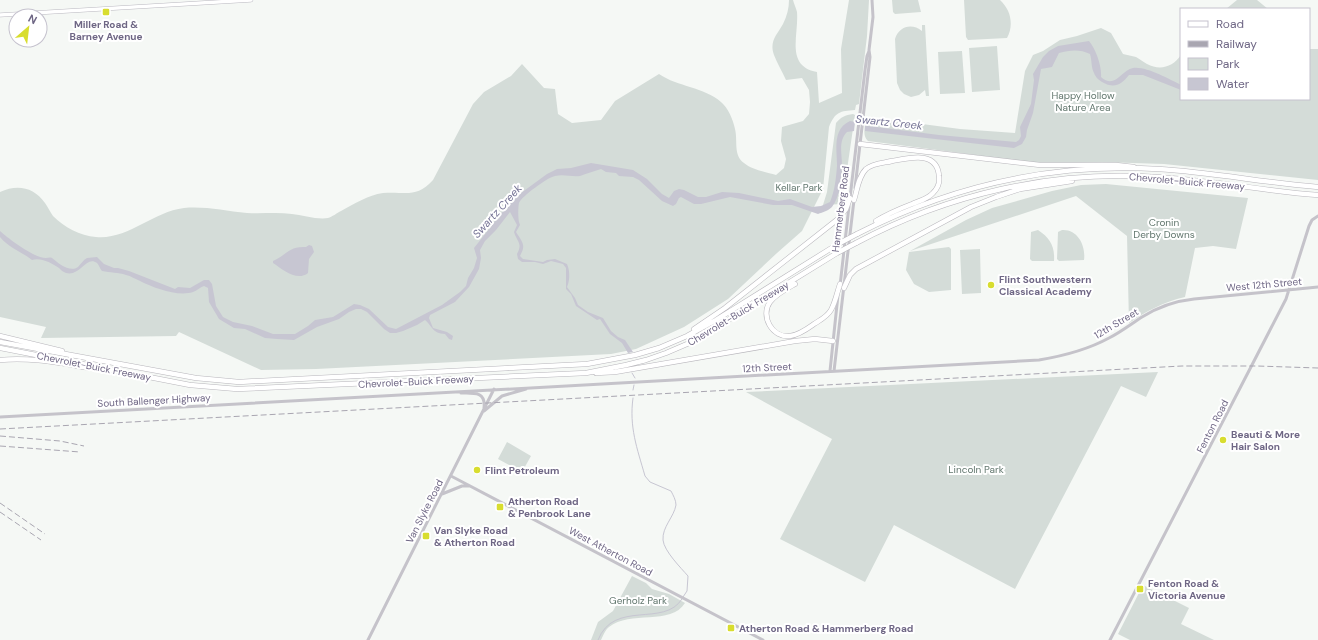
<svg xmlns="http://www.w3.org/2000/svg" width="1318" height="640" font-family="'DM Sans',sans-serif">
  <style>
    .green { fill: #d4dcd8 }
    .water { fill: #c7c6d2 }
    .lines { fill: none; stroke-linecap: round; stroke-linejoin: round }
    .stream { stroke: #c7c6d2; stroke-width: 1 }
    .secondary-casing { stroke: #bab8c0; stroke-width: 4.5 }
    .motorway-casing { stroke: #b8b6bc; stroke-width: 5.5 }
    .tertiary { stroke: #c5c3ca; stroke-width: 3 }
    .secondary { stroke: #fff; stroke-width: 3.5 }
    .motorway { stroke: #fff; stroke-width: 4.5 }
    .rail { stroke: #a9a6b1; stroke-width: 1; stroke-dasharray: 6 3; stroke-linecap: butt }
    .motorway-bridge-casing { stroke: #b8b6bc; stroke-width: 5.5; stroke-linecap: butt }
    .motorway-bridge { stroke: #fff; stroke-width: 4.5 }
    .poi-dot { fill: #d8dd2f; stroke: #fff; stroke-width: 1.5 }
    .labels { text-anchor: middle; stroke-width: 4; stroke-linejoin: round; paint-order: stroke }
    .poi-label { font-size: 10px; font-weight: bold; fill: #6f6785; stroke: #fff; text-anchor: start }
    .park-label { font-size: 10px; fill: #62776e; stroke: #fff }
    .street-label { font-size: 10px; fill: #6f6785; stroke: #fff }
    .water-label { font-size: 11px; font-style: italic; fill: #757395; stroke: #fff }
  </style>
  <rect width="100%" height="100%" fill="#f5f8f5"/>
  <path class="green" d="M789,0H793C794,4 796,8 797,12C799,35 785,66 817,72L819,103L842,93L841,49L849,0H869L867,36L859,104L856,105L855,110C840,111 835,112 829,127L823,189L802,231L777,253L728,299L684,327L636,349L611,354L316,369L261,370L179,332L176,336L41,338L46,327L0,317V192C17,184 34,187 45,203C48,207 50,212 53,216C64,227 80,236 96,237C128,240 152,212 184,208C205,206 225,211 247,213C262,214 277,212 292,214C302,215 318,220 328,218C332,217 337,213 341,211C354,204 368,195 383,193C405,191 416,199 433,180L473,104L484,92L511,76L522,64L544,88L555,89L558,114L572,123L601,120L615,101L659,74C678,87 704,87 721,102C728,108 733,119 735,129C738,141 733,155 744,163C752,170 766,172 776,175L784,168L786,159L781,141L782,127L803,121L809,114L810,102L809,90L802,78L786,80C782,71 777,63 774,55C769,41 777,35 783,24C787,16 789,8 789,0Z
    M892,0H918L921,12L895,14L893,12Z
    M964,0H1000C1011,10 1014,25 1007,38L968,40L966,37Z
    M1237,0H1257L1268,9H1226Z
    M922,25H925L929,96H926L925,90L919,95L911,97L904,94L900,90L897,83L895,39C899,26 912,23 922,31Z
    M1101,28L1111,33L1123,54C1127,55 1132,56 1136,57C1140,59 1143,62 1147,64C1160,71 1173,67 1181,55V99H1309V49H1318V180L1164,164L1102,162L1046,164L868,141C862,136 865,126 866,119L869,117L960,129L1015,133L1025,71L1033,55L1043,51L1060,40L1077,36Z
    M997,46L1000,90L972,92L969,48Z
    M962,51L965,93L940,94L938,52Z
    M853,114L855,115L842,204L823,205L827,192L836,123C841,117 845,115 853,114Z
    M1106,184L1248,198L1236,249L1213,246L1195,248L1185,297C1163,302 1147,311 1129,323L1127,236L1076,196L910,251L966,220L992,208L1052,191L1081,185Z
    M1038,230C1050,238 1055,246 1054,261H1032L1030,259L1031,232Z
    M1062,230C1078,229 1086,246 1084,260L1059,261L1057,259L1058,232Z
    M949,247L951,249V290L929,292L914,284L906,270L909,252Z
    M980,249L981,293L962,294L960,250Z
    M1158,372L1146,397L1121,386L1015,589L894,525L865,582L780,539L832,439L746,392Z
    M507,442L531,456L522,472L498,459Z
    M632,576L646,583L652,589L669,594L685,603C671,626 630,610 609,627C605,630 603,636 601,640H591L598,622L613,611Z
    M1143,585L1189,608L1181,624L1214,640H1130L1118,634Z"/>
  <path class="water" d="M1089,41C1096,49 1102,67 1101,77C1115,90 1121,70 1133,68C1146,66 1169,79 1181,85V90L1143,75H1129C1121,85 1114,89 1102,82C1098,79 1096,78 1094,73C1091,67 1092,61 1090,54C1080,49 1070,50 1059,53L1052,67L1041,69L1033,113L1027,130L1026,137L1022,144L1014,148L865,131V126H868L939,135L1016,142L1019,140L1021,136L1020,127L1031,104L1034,80L1033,74L1043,57L1049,51L1058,46Z
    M850,121L855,122L854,131L847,132C838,141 842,154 842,165C842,178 840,197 832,207C828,211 823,212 818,214L792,205H773L730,197L701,204H694L681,197L679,198L676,204L673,206L662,201L639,180L633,177L619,176L616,173L606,172L601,169C594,171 586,174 580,176C571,177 564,174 555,176C548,177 521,197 519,203C518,207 518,218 519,222L520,225L516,232C523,243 526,245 520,256L523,259L543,262L547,260L555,259L567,264C570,271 570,280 567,287L575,298L578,305L588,312L603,318L611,331L618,337L625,340L633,352L628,353L622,343L610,334L600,319L597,320L576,306L571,294L566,289V268L563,264L551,261L543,264L535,262H522L518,259L517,254C523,243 517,242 514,232L517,225L510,212L496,230L485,241L480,250L481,258L479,269L469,287L455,302L430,315L429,318L433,328L447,332L453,336L452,340L449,339L445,334C432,333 433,327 425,320L417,325L403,331L396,333H390L384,329L367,312L361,309H356L349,312L339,319L317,327L294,340L277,339L265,338L245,329L234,328L219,319L209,302L208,288L204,286C200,287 197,291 193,292C178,297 154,288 140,281C135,279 131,276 126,275C118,272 110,273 102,271C100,269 99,265 97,263C86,255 80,277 66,273C63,272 61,270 59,268C52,263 40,257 32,260C21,251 10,249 0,237V231C9,239 34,258 46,258C48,258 50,257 52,258C58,263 70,273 78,267C81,264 83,260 87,258L97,257L104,264L114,268H118L129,271L175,289L178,287L190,288L204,280H209L212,284L216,306L223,317L233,322L252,326L273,334H295L308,326L315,320L333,317L354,304L360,305L369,309L388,327L396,329L442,305L460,292L466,286L468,278L474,268L477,258L474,248L505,209L517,196L547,174L557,169L571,168L591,163L633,170L647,179L662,194L669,198L674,191L679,189L684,190L698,197H706L722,192L739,193L778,201L790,199L812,207L821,206L830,202C835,190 836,178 837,166C837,150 832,129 850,121Z
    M309,245L312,246L314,252L309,259L308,273C297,282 282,269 273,263V261C288,254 289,246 306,247Z"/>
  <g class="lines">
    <path class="stream" d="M632,373L635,378
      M633,390L634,385
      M633,398C629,427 637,448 645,476L650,482L671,491C673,495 676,500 676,505C674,517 662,527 663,540C664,551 681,568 688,576L687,591L683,597
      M598,640C614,599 664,628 682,599"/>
    <g class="secondary-casing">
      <path id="secondary" d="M0,15L251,0"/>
    </g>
    <g class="motorway-casing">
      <path id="motorway" d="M860,144L1040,165H1116L1134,167
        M854,200C857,191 858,177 866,169C873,163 884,163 892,161C909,158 937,150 939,176C940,182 938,188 933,193C928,199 919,201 912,204C899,209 887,214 876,221
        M857,234C952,185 1051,163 1158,169C1212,172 1265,183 1318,187
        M856,243C948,194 1052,170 1156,177C1210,180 1264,191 1318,195
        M795,284C786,289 776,294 770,302C760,316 772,338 790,336C799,335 807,329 814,324C820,320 827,317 831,310C835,303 837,293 840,284
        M844,288L850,275L856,269L971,207L996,197L1020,189L1072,181
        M694,329L725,308L838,219L846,209L850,198
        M0,336L62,351
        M0,342L196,378L239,382L587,364L635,355L659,348L687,336L716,320L838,244
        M0,348L190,385L237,389L586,373L626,365L646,360L666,353L694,341L837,253
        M0,360C31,357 59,363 90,368
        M596,373L615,372L795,341L815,339L833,341"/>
    </g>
    <path class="tertiary" d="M855,188L870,57L869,50L873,17L872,0
      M850,198L865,70L867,56L869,51
      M840,286L849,206
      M830,371L838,295
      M834,371L854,200
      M461,393C473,393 486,391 484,408
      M484,411L502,396L526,389
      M0,417L1039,360C1063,356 1087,350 1109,338C1121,332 1131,324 1142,317C1158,307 1175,301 1194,299L1318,287
      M451,476L763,640
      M442,494L462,486H469
      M368,640L494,389
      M1110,640L1286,299L1309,226L1312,220L1318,216"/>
    <use href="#secondary" class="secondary"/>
    <use href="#motorway" class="motorway"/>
    <path class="rail" d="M0,429L1182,366H1257L1318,368
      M0,436L60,441L84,446
      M0,446L80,452
      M0,503L45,534
      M0,512L41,540"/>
    <g class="motorway-bridge-casing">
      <path id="motorway-bridge" d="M838,244L857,234
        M837,253L856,243"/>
    </g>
    <use href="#motorway-bridge" class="motorway-bridge"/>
  </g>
  <g class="poi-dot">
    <rect x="102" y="8" width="8" height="8" rx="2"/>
    <circle cx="991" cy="285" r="4"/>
    <circle cx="1223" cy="440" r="4"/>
    <circle cx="477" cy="470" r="4"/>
    <rect x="496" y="503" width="8" height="8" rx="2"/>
    <rect x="422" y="532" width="8" height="8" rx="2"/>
    <rect x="1136" y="585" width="8" height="8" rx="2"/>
    <rect x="727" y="624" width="8" height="8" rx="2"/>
  </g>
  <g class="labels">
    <g class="poi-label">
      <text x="106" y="28" text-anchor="middle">Miller Road &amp;<tspan x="106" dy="12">Barney Avenue</tspan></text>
      <text x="999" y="283">Flint Southwestern<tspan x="999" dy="12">Classical Academy</tspan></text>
      <text x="1231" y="438">Beauti &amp; More<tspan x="1231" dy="12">Hair Salon</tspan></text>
      <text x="485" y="474">Flint Petroleum</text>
      <text x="508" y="505">Atherton Road<tspan x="508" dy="12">&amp; Penbrook Lane</tspan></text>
      <text x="434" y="534">Van Slyke Road<tspan x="434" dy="12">&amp; Atherton Road</tspan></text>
      <text x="1148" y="587">Fenton Road &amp;<tspan x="1148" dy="12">Victoria Avenue</tspan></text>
      <text x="739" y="632">Atherton Road &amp; Hammerberg Road</text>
    </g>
    <g class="park-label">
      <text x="1083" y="99">Happy Hollow<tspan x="1083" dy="12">Nature Area</tspan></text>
      <text x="799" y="191">Kellar Park</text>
      <text x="1164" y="226">Cronin<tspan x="1164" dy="12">Derby Downs</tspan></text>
      <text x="976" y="473">Lincoln Park</text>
      <text x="638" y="604">Gerholz Park</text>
    </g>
    <g class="street-label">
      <text transform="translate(1187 181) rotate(5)" y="4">Chevrolet-Buick Freeway</text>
      <text transform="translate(840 209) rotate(-83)" y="4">Hammerberg Road</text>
      <text transform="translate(1264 284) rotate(-5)" y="4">West 12th Street</text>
      <text transform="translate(738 313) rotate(-31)" y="4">Chevrolet-Buick Freeway</text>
      <text transform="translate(1116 323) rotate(-31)" y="4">12th Street</text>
      <text transform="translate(94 366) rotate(11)" y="4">Chevrolet-Buick Freeway</text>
      <text transform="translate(767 367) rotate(-3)" y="4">12th Street</text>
      <text transform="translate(416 381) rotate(-3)" y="4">Chevrolet-Buick Freeway</text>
      <text transform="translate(154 400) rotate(-3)" y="4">South Ballenger Highway</text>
      <text transform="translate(1212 426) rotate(-63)" y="4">Fenton Road</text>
      <text transform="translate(424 511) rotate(-63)" y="4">Van Slyke Road</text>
      <text transform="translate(611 551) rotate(28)" y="4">West Atherton Road</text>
    </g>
    <g class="water-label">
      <text transform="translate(889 122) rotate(6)" y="4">Swartz Creek</text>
      <text transform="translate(497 211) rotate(-48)" y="4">Swartz Creek</text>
    </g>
  </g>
  <rect x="1180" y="8" width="130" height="92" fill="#ffffff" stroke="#c5c2ce"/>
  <rect x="1188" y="21" width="20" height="6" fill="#ffffff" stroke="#c5c2ce"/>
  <text x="1216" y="28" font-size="12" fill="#6f6785">Road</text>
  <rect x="1188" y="41" width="20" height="6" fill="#a9a6b1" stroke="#c5c2ce"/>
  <text x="1216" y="48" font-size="12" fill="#6f6785">Railway</text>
  <rect x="1188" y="58" width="20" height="12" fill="#d4dcd8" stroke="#c5c2ce"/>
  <text x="1216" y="68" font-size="12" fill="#6f6785">Park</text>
  <rect x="1188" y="78" width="20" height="12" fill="#c7c6d2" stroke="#c5c2ce"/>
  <text x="1216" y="88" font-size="12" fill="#6f6785">Water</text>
  <g transform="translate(28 28) rotate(28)"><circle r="19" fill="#ffffff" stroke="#c5c2ce"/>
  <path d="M0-3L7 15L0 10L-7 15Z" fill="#d8dd2f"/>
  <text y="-6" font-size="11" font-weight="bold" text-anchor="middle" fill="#6f6785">N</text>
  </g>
</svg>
